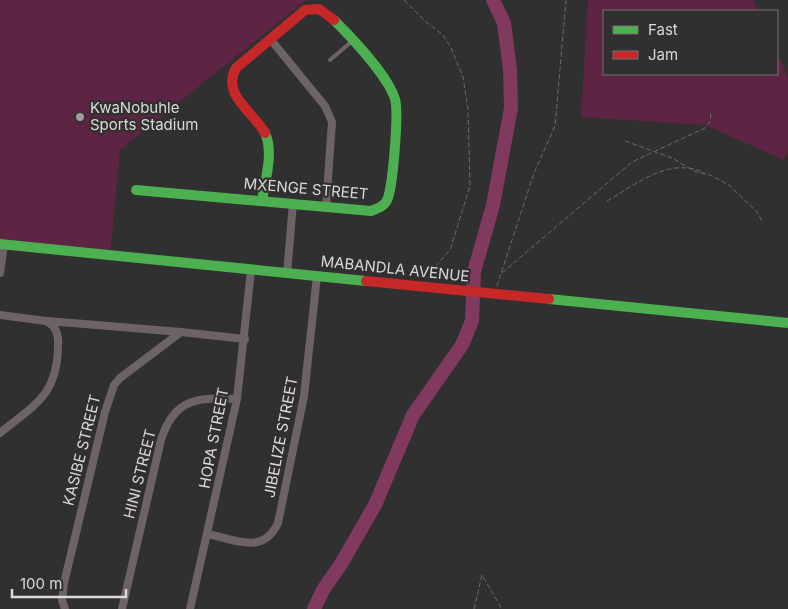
<svg xmlns="http://www.w3.org/2000/svg" width="788" height="609" font-family="Inter,sans-serif">
  <style>
    .green { fill: #5d2543 }
    .lines { fill: none; stroke-linecap: round; stroke-linejoin: round }
    .river { stroke: #81395f; stroke-width: 14 }
    .path { stroke: #6e686c; stroke-width: 1; stroke-dasharray: 5 2.5; stroke-linecap: butt }
    .lane { stroke: #6d6367; stroke-width: 4 }
    .street { stroke: #6d6367; stroke-width: 8 }
    .fast { stroke: #4caf50; stroke-width: 10 }
    .jam { stroke: #c62828; stroke-width: 10 }
    .poi-dot { fill: #a09e9e; stroke: #322f30; stroke-width: 2 }
    .labels { text-anchor: middle; stroke-width: 4.5; stroke-linejoin: round; paint-order: stroke }
    .poi-label { font-size: 15px; fill: #dbd9da; stroke: #322f30; text-anchor: start }
    .street-label { font-size: 15px; fill: #dbd9da; stroke: #322f30 }
  </style>
  <rect width="100%" height="100%" fill="#313030"/>
  <path class="green" d="M0,0H306L120,150L110,255L0,245Z
    M588,0H753L758,11H604V74H777V52L788,77V151L784,160L705,125L581,117Z"/>
  <g class="lines">
    <path class="river" d="M314,609L323,590L341,564L375,505L413,415L462,345L472,321L474,272L493,205L511,108L510,70L504,23L493,0"/>
    <path class="path" d="M404,0L425,21L443,35L451,48L463,77L468,109L470,186L450,250L426,277
      M625,141L672,158L696,172L710,175L729,185L757,212L762,221
      M607,201C637,184 669,156 705,173
      M502,273L632,162L705,128L710,122L711,112
      M497,286L534,173L555,126L566,0
      M474,609L482,575L502,609"/>
    <path class="lane" d="M330,60L351,42"/>
    <path class="street" d="M271,40L325,106L332,122L326,207
      M0,273L4,244
      M287,274L293,203
      M0,315L46,321C57,326 59,336 58,347C57,396 34,405 0,433
      M48,321L181,332
      M208,534C236,540 263,555 278,523L304,396L317,276
      M65,609L62,600L64,583L105,412L114,385L120,378L181,332L245,339
      M122,609L161,440C174,398 198,397 237,399
      M190,609L237,399L251,270"/>
    <path class="fast" d="M136,190L371,211C379,208 385,206 388,198C393,182 399,113 395,99C388,76 351,37 334,20
      M262,201C265,180 274,153 265,133
      M0,244L366,281
      M549,299L788,323"/>
    <path class="jam" d="M265,133C253,111 221,95 236,68L305,10L319,9L334,20
      M366,281L549,299"/>
  </g>
  <circle class="poi-dot" cx="80" cy="117" r="5"/>
  <g class="labels">
    <g class="poi-label">
      <text x="90" y="113">KwaNobuhle<tspan x="90" dy="17">Sports Stadium</tspan></text>
    </g>
    <g class="street-label">
      <text transform="translate(306 189) rotate(5)" y="5">MXENGE STREET</text>
      <text transform="translate(395 269) rotate(6)" y="5">MABANDLA AVENUE</text>
      <text transform="translate(281 437) rotate(-79)" y="5">JIBELIZE STREET</text>
      <text transform="translate(214 438) rotate(-79)" y="5">HOPA STREET</text>
      <text transform="translate(82 450) rotate(-76)" y="5">KASIBE STREET</text>
      <text transform="translate(140 474) rotate(-76)" y="5">HINI STREET</text>
    </g>
  </g>
  <rect x="603" y="10" width="175" height="65" fill="#322f30" stroke="#767374"/>
  <rect x="613" y="26" width="25" height="8" fill="#4caf50" stroke="#767374"/>
  <text x="648" y="35" font-size="15" fill="#dbd9da">Fast</text>
  <rect x="613" y="51" width="25" height="8" fill="#c62828" stroke="#767374"/>
  <text x="648" y="60" font-size="15" fill="#dbd9da">Jam</text>
  <path d="M12 589v8h114v-8" fill="none" stroke="#dbd9da" stroke-width="2.5"/>
  <text x="20" y="589" font-size="15" fill="#dbd9da" stroke="#322f30" stroke-width="4" paint-order="stroke">100 m</text>
</svg>
